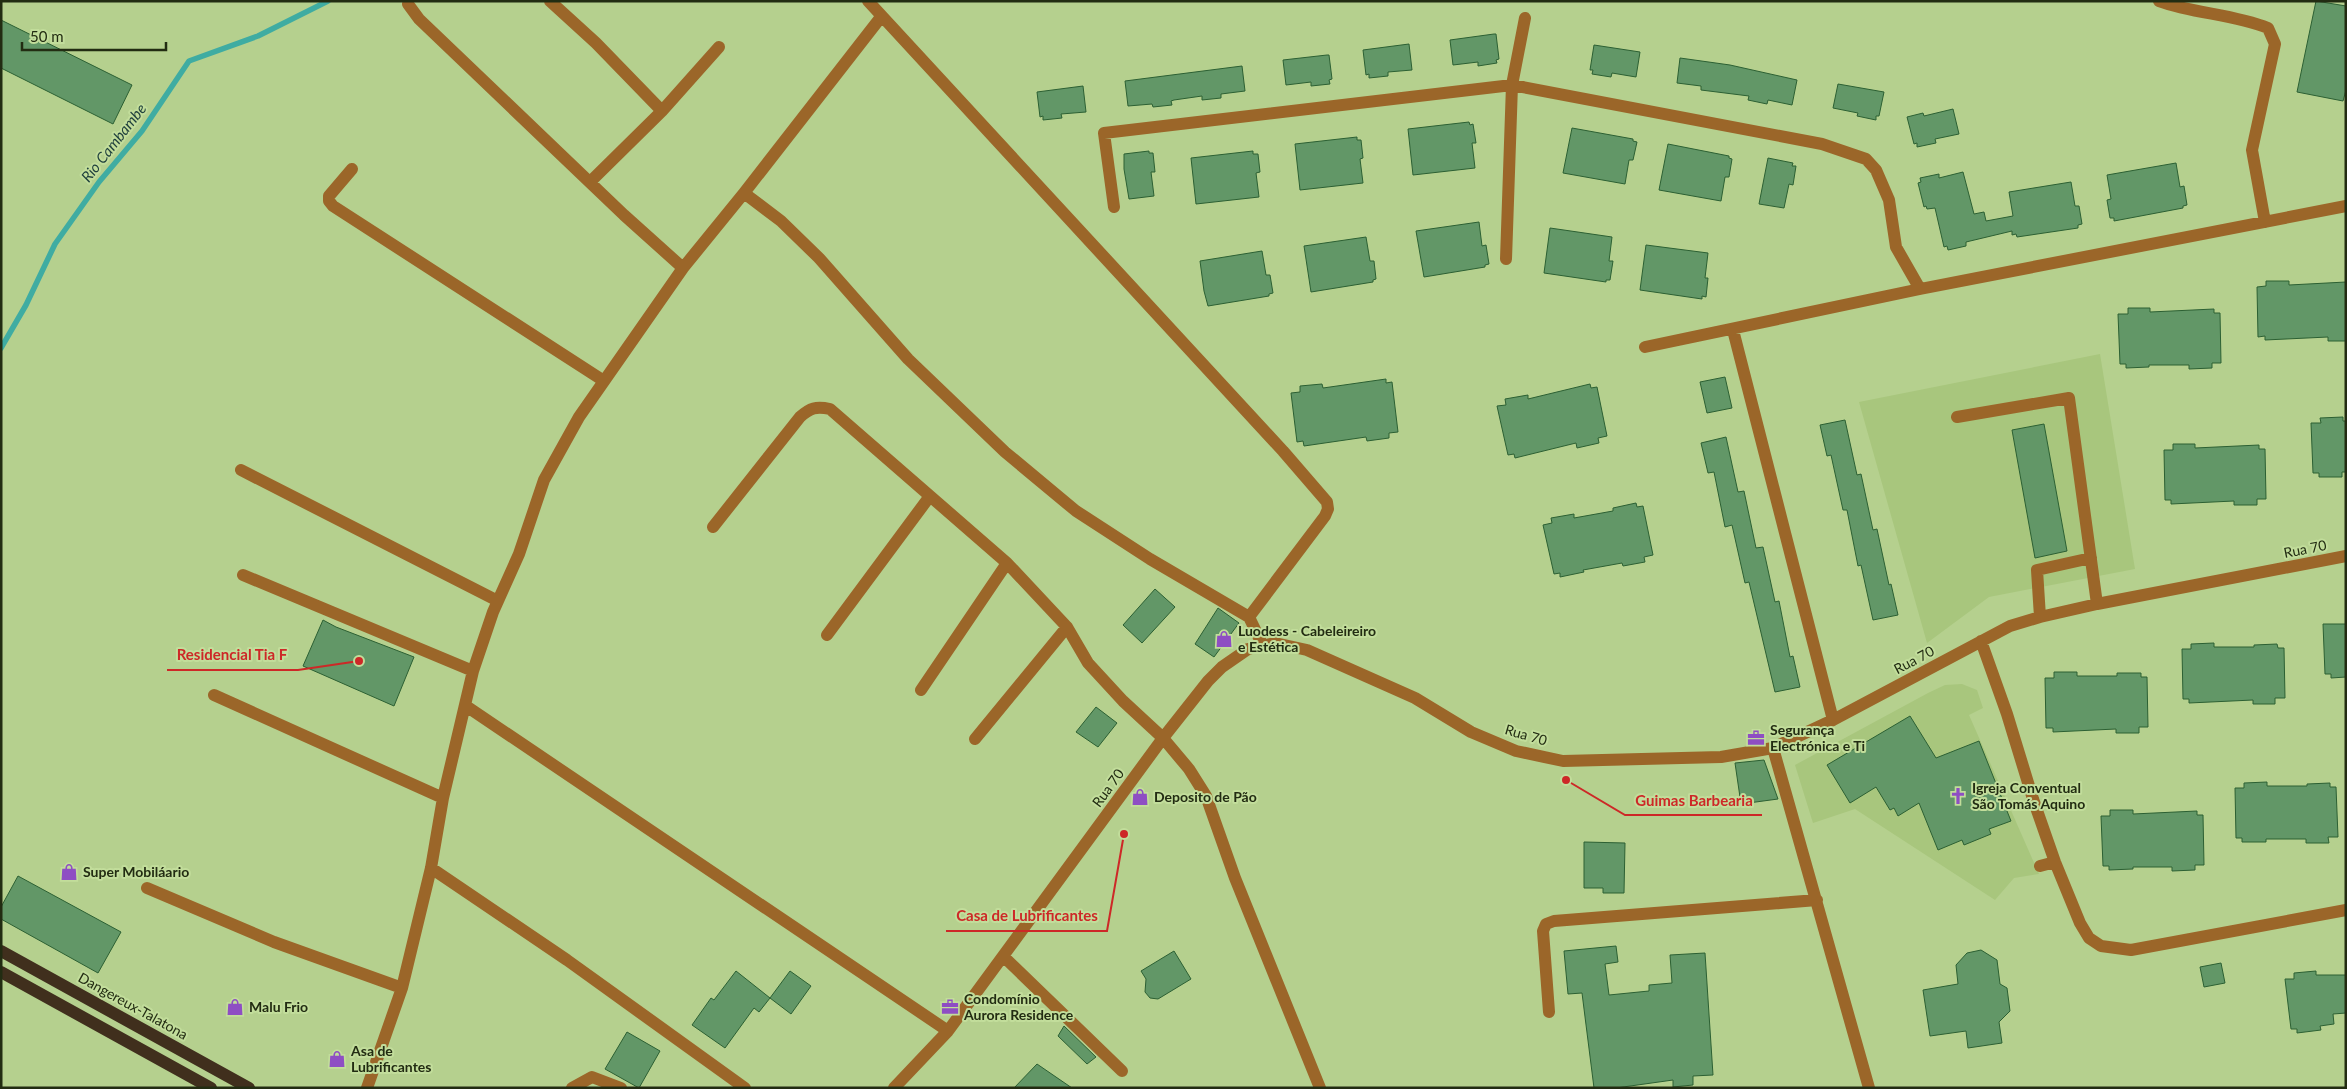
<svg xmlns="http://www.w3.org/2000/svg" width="2347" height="1089" font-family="Lato,sans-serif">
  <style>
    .built { fill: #a8c67d }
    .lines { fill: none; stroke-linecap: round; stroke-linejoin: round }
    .stream { stroke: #3faca2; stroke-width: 5.5 }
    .building { fill: #629767; stroke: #2c6033 }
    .minor { stroke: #9b6629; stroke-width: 12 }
    .major { stroke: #402f1d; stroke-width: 12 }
    .labels { text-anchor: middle; stroke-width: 4; stroke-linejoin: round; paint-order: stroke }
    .street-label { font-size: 14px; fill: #222c12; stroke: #c2dd9b }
    .poi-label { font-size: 14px; font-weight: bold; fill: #222c12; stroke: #c2dd9b; text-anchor: start }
    .water-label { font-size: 15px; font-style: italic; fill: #20413d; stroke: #c2dd9b }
    .leader { fill: none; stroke: #cd2827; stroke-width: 2 }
    .callout-dot { fill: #cd2827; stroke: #c2dd9b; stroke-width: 2 }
    .callout-label { font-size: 15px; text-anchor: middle; font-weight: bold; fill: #cd2827; stroke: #c2dd9b; stroke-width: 4; stroke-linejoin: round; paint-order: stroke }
  </style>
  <rect width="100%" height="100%" fill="#b5d08e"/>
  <path class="built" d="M2100,354L2135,569L1989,597L1927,643L1859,402Z
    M1962,684L1977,690L1983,708L1969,715L2039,874L2014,878L1995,900L1855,809L1813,823L1795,765L1928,693L1945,685Z"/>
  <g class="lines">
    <path class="stream" d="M1,348L26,305L55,244L99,182L142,131L189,61L258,36L328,1"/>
  </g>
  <path class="building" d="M2316,1L2346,6V90L2343,101L2297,92Z
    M1,20L132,85L113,124L1,68Z
    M1494,34H1496L1499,59L1496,60L1497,63L1478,66V62L1453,65L1450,40Z
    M1409,44L1412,70L1388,72V76L1369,78V74L1366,75L1363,50Z
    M1594,45L1640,52L1636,77L1612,73L1611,77L1592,74L1593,70H1590Z
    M1327,55H1329L1332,79L1329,80L1330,84L1311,86V82L1286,85L1283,60Z
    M1680,58L1730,65L1797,80L1792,105L1768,100L1767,104L1748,100L1749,96L1701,90V86L1677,83Z
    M1242,66L1245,91L1221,94V98L1202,100V96L1174,100L1171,101L1172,105L1153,107L1152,104L1128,106L1125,81Z
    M1838,84L1884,92L1879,116H1876V120L1857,116L1858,113L1833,108Z
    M1083,86L1086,112L1061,114L1062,118L1043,120V116L1040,117L1037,92Z
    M1953,109L1959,134L1935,139L1936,143L1917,147V143L1914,144L1907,117L1923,113L1924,116Z
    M1469,122L1470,125L1473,124L1476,143H1472L1475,168L1413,175L1408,129Z
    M1572,128L1633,139V141L1637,142L1633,160H1629L1625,184L1563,173Z
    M1357,137V140H1361L1363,158L1360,159L1363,183L1300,190L1295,144Z
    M1668,144L1729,156V158L1732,159L1729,177H1725L1721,201L1659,190Z
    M1149,151V153H1153L1155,172H1151L1154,196L1129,199L1124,169V154Z
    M1253,151V154H1258L1260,172L1256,173L1259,197L1196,204L1191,158Z
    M1768,158L1793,163L1792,166H1796L1793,185L1789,184L1784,208L1759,204Z
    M2176,163L2180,187L2184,186L2187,205L2183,206V208L2114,221V218H2110L2107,200L2111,199L2107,175Z
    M1963,172L1974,214L1984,212L1986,221L2013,216L2009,192L2071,182L2075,206H2079L2082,224L2078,225V228L2017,237L2016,234L2012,235V231L1966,242V246L1948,250L1947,246L1944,247L1935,208L1927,209L1926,206L1924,207L1918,183L1921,182L1920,178L1939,174V178Z
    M1479,222L1482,246L1486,245L1489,264L1485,265V267L1424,277L1416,231Z
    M1550,228L1612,237L1609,261H1613L1610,280H1606V282L1544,273Z
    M1366,237L1370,261H1374L1376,279L1373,280V282L1311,292L1304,246Z
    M1646,245L1708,253L1705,278H1708L1706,297L1702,296V299L1640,290Z
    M1262,251L1266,275H1270L1273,293L1269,294V296L1208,306L1204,291L1200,261Z
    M2266,281H2289V285L2346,282V341H2328V337L2265,340V336L2258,337L2257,287L2266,286Z
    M2128,308H2150V312L2214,309V313H2220L2221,363H2212V368L2189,369V365H2149V367L2126,368V364H2120L2118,314H2128Z
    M1725,377L1732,408L1707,413L1700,382Z
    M1386,379V383L1392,382L1398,432L1389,433V438L1367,441L1366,437L1304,446L1303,441L1297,442L1291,393L1300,392V386L1322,384L1323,388Z
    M1590,384L1591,388L1597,387L1607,436L1598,438L1599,443L1577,448L1576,443L1515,458L1514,454L1508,455L1497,406L1506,405L1505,399L1528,395V399Z
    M2343,417V421H2346V472H2342V477H2319V473H2313L2311,423H2321L2320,418Z
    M1845,420L1857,475L1861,474L1873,530L1877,529L1889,585L1891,584L1898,615L1873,620L1861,565L1858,566L1847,510H1843L1831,455L1827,456L1820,425Z
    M2044,424L2067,551L2035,558L2012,430Z
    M1726,437L1738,492L1744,491L1756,548L1763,547L1775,602L1779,601L1790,657L1793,656L1800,687L1775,692L1749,582L1745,583L1732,525L1725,527L1714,472L1708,473L1701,443Z
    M2173,444H2195V448L2259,445V449H2265L2266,499H2257V505H2234V501L2171,504V500H2165L2164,450H2173Z
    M1636,503L1637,507L1643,506L1653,555L1644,557L1645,562L1623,566L1622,563L1583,570L1584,572L1560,577V573L1554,574L1543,525L1552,523L1551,518L1574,514V518L1613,511V508Z
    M1155,589L1175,607L1142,643L1123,625Z
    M1218,608L1239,623L1214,657L1195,644Z
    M323,620L336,627L414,657L394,706L303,666Z
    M2323,624H2346V677L2331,678V674H2325Z
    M2214,643V647H2254V645L2277,644L2278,648H2284L2285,698H2275V704H2253V700L2189,703V699H2183L2182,649H2191V644Z
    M2054,672H2077V676H2117V673H2141V677H2147L2148,727H2139V733H2116V729L2053,732V728H2046L2045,678H2054Z
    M1096,707L1117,723L1098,747L1076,732Z
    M1910,716L1936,758L1979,741L2011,821L1989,829L1991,834L1964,845L1962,840L1938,850L1919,803L1898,816L1894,808L1890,810L1876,787L1850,803L1827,765Z
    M1764,760L1778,799L1741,804L1735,763Z
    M2267,782V786H2307V784L2330,783V787H2336L2338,837H2328L2329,843H2306V839H2266V842H2242V838H2236L2235,788H2244V783Z
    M2110,810H2133V814L2197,811V815H2203L2204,865H2195V870L2172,871V867H2133V869L2109,870V866H2103L2101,816H2110Z
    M1584,842L1625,843L1624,893H1603V888H1584Z
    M18,876L121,932L98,973L1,919V907Z
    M1616,946L1618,962L1605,964L1609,995L1649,991V985L1672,983L1670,955L1705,953L1713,1075L1693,1076V1085L1673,1087V1080L1616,1088H1594L1582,993L1568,994L1564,951Z
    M1981,950L1997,960L2000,984L2007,988L2010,1011L1999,1022L2002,1043L1968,1048L1966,1031L1930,1036L1923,990L1958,984L1956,965L1967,953Z
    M1174,951L1191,979L1158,999L1150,998L1145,992L1146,979L1141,971Z
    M2221,963L2225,983L2204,987L2200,967Z
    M736,971L770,998L759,1012L754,1008L725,1048L692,1025L711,998L714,1000Z
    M790,971L811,986L791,1014L770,998Z
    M2316,971V975H2346V1013L2333,1014L2334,1024L2320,1026L2321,1030L2297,1033V1029H2291L2285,979H2294V973Z
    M1064,1026L1096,1057L1087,1064L1058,1036Z
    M627,1032L660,1051L639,1088L605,1069Z
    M1037,1064L1072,1088H1014Z"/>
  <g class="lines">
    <path class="minor" d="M550,1L596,43L662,111
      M868,1L1283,451L1327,502L1328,509L1325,516L1249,617
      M2159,1C2195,14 2233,14 2268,28L2275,44L2252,150L2265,222
      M408,4L419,19L624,215L683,268
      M352,169L329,196V201L333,206L604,381
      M590,182L662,111L719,47
      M744,193L781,221L819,258L908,359L1005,452L1076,511L1150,559L1249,617L1262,644
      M1114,207L1104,133L1512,85L1822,144L1866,159L1876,170L1889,200L1896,247L1920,289
      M1506,259L1512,85L1525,18
      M1733,330L1833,720
      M1645,347L1920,289L2346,206
      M1957,417L2069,398L2097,604
      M241,470L498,601
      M713,527L800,417C810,408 816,406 830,409L1007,563L1067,627L1088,663L1123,701L1163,738L1189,769L1206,796L1235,878L1320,1088
      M243,575L473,671
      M2040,617L2037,570L2091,558
      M827,635L930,496
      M1981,641L2007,714L2033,799L2055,862L2080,923L2089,938L2101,946L2131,950L2346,910
      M921,690L1007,563
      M214,695L443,798
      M466,706L948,1031
      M975,739L1067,627
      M1773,748L1869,1088
      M2040,866L2055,862
      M431,868L567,960L745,1088
      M147,888L274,942L402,988
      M1003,956L1122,1071
      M1549,1012L1543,931L1546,924L1554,921L1817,900
      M367,1088L402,988L431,868L443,798L473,671L493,612L519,554L544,480L579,417L683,268L744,193L881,17
      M572,1088L592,1077L621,1088
      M894,1088L948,1031L1163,738L1208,681L1222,667L1248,649L1275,643L1307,650L1415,698L1471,732L1516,751L1563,761L1721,757L1773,748L1833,720L2010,626L2040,617L2097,604L2346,556"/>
    <path class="major" d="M1,951L249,1088
      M1,972L211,1088"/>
  </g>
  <defs>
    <g id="shop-bare" transform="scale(1.35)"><path d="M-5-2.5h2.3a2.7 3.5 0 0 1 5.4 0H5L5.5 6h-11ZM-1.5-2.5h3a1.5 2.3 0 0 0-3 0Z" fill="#8e4ec3" stroke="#c2dd9b" stroke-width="2.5" paint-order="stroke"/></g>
    <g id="office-bare" transform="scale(1.35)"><path d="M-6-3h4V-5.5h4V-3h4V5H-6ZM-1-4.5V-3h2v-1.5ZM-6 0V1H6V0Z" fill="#8e4ec3" stroke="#c2dd9b" stroke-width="2.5" paint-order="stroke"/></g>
    <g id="church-bare" transform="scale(1.35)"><path d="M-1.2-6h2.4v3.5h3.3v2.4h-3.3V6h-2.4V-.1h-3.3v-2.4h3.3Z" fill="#8e4ec3" stroke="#c2dd9b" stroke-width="2.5" paint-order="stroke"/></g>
  </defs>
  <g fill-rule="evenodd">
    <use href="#shop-bare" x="1224" y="639"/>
    <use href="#office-bare" x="1756" y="738"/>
    <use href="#church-bare" x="1958" y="796"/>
    <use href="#shop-bare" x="1140" y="797"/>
    <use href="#shop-bare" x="69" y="872"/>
    <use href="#shop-bare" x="235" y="1007"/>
    <use href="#office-bare" x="950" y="1007"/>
    <use href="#shop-bare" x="337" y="1059"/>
  </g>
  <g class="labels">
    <g class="street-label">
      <text transform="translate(2305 549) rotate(-11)" y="5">Rua 70</text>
      <text transform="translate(1914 660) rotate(-28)" y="5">Rua 70</text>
      <text transform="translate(1526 735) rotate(16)" y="5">Rua 70</text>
      <text transform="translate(1108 788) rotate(-54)" y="5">Rua 70</text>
      <text transform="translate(133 1006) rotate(29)" y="5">Dangereux-Talatona</text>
    </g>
    <g class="poi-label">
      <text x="1238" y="636">Luodess - Cabeleireiro<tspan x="1238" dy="16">e Estética</tspan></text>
      <text x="1770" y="735">Segurança<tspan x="1770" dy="16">Electrónica e Ti</tspan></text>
      <text x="1972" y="793">Igreja Conventual<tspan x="1972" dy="16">São Tomás Aquino</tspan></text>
      <text x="1154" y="802">Deposito de Pão</text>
      <text x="83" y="877">Super Mobiláario</text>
      <text x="964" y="1004">Condomínio<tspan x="964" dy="16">Aurora Residence</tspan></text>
      <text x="249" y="1012">Malu Frio</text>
      <text x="351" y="1056">Asa de<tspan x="351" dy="16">Lubrificantes</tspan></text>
    </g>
    <g class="water-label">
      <text transform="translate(114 143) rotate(-52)" y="5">Rio Cambambe</text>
    </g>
  </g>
  <path class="leader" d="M359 661L298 670H167M1566 780L1625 815H1762M1124 834L1107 931H946"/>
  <g class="callout-dot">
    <circle cx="359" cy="661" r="5"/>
    <circle cx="1566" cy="780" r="5"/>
    <circle cx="1124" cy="834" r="5"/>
  </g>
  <g class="callout-label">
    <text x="232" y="660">Residencial Tia F</text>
    <text x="1694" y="806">Guimas Barbearia</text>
    <text x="1027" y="921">Casa de Lubrificantes</text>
  </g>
  <rect width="2347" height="1089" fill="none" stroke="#222c12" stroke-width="5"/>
  <path d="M22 42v8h144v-8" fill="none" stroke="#222c12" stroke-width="2.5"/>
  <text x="30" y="42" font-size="15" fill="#222c12" stroke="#c2dd9b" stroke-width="4" paint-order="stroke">50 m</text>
</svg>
